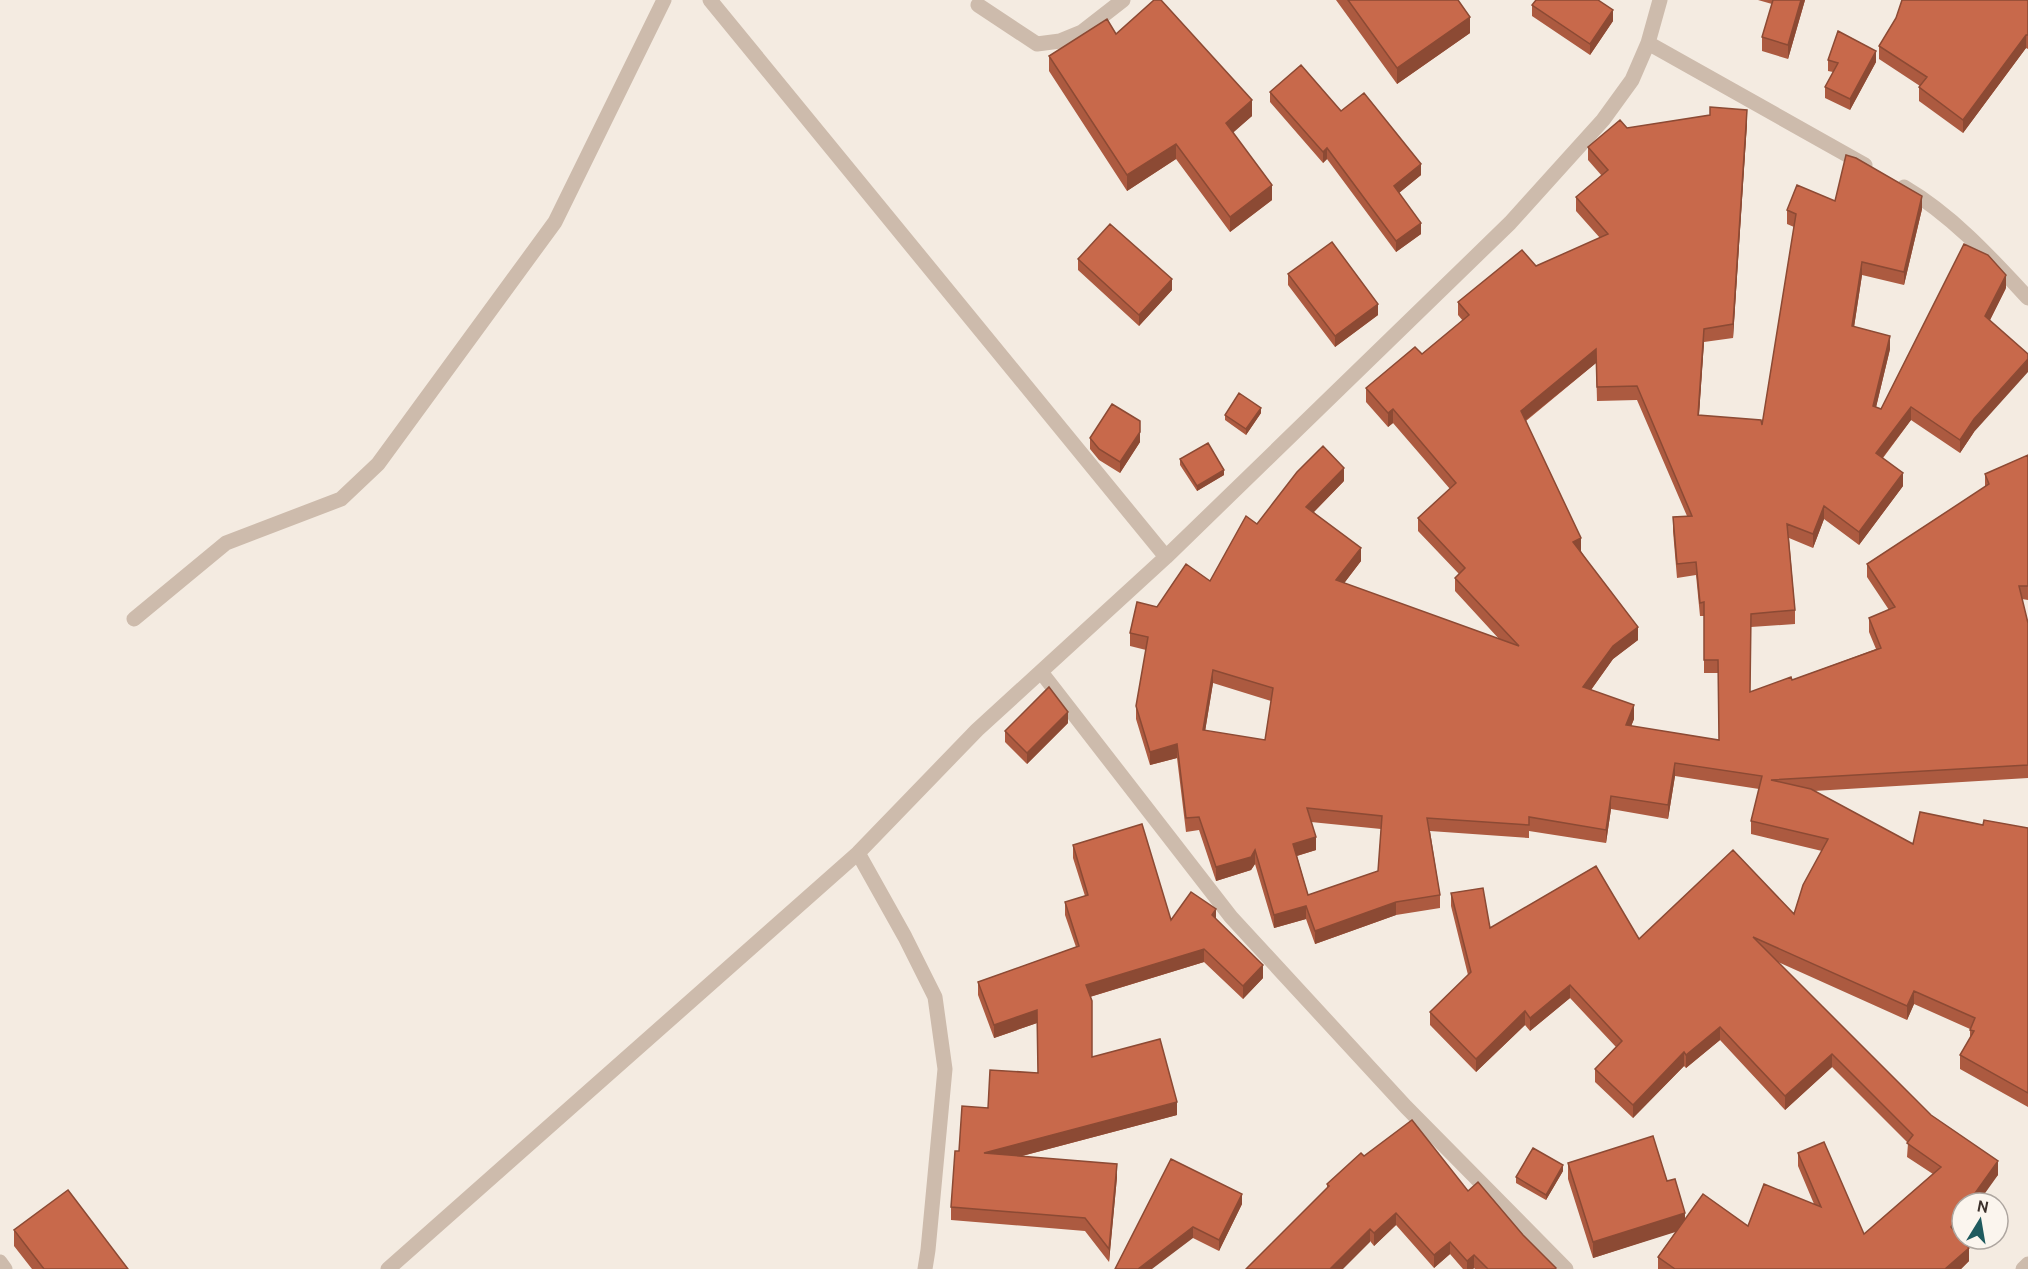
<svg xmlns="http://www.w3.org/2000/svg" width="2028" height="1269" font-family="Cabin,sans-serif">
  <style>
    .lines { fill: none; stroke-linecap: round; stroke-linejoin: round }
    .minor { stroke: #cdbbac; stroke-width: 15 }
    .wall { fill: #ac5a40; fill-rule: evenodd }
    .shaded-wall { fill: #8c4a34 }
    .building { fill: #c8694b; stroke: #8c4a34; stroke-width: 1.5; fill-rule: evenodd }
  </style>
  <rect width="100%" height="100%" fill="#f4ebe1"/>
  <g class="lines">
    <path class="minor" d="M710,0L1166,557
      M978,5L1037,44L1060,41L1082,32L1123,0
      M1648,43L1865,165
      M1904,187C1952,215 1991,258 2028,298
      M134,619L226,543L341,499L378,464L555,222L664,0
      M1041,672L1231,917L1406,1107L1566,1269
      M858,853L905,937L935,997L945,1069L928,1250L925,1269
      M0,1262L5,1269
      M388,1269L858,853L977,730L1166,557L1510,223L1603,120L1632,80L1648,43L1660,0
      M2023,1269L2028,1264"/>
  </g>
  <path class="wall" d="M1336,0H1458L1470,33L1397,84Z
    M1758,0H1805L1788,59L1762,51V37L1772,4Z
    M2028,0V49L2026,48L1963,133L1919,101V87L1920,86L1879,59V46L1896,18Z
    M1532,5L1613,21L1590,55L1532,16Z
    M1116,34L1252,116L1233,132L1272,200L1230,232L1176,159L1127,191L1049,71V56Z
    M1828,60L1876,62L1850,110L1825,98V87L1833,72L1828,71Z
    M1270,92L1341,111L1421,175L1399,193L1421,234L1396,252L1327,159L1323,163L1270,102Z
    M1747,123L1733,338L1704,342L1699,415L1762,425L1794,227L1787,224V210L1835,201L1922,209L1904,285L1862,275L1854,327L1890,349L1876,407L1881,409L2006,288L1990,320L1974,432L1960,453L1911,420L1883,458L1903,486L1859,545L1824,519L1813,548L1789,538L1795,610V624L1751,627L1750,692L1792,680L1876,649L1869,632V618L1889,610L1867,577V564L1985,487V474L2028,455V600L2022,599L2028,623V778L1814,791L1913,844L1983,825L2028,828V1107L1960,1069V1055L1970,1038V1029L1914,1004L1907,1020L1778,962L1931,1115L1998,1175L1962,1203V1225L1956,1233L1969,1261L1961,1269H1658V1257L1676,1231L1593,1258L1568,1179V1163L1667,1181L1685,1219L1748,1226L1814,1204L1798,1166V1153L1864,1234L1933,1174L1907,1157L1908,1143L1832,1067L1785,1110L1720,1040L1686,1068L1684,1066L1633,1118L1595,1082V1069L1616,1047L1570,998L1530,1031L1525,1025L1476,1072L1430,1025V1012L1468,975L1451,906V893L1490,928L1639,939L1794,914L1822,851L1751,834V821L1759,789L1675,776L1668,819L1611,809L1606,843L1529,831V838L1430,831L1440,895V908L1396,915L1315,944L1306,919L1274,928L1255,864L1251,870L1216,881L1199,830L1186,832L1177,758L1150,765L1136,719V706L1146,650L1130,646V633L1157,607L1210,581L1257,524L1344,481L1314,512L1361,561L1344,583L1500,640L1455,591V578L1459,574L1418,531V518L1450,489L1393,423L1388,427L1366,402V388L1422,354L1463,321L1458,315V302L1600,238L1576,211V197L1602,176L1588,160V147L1627,128ZM1596,363L1597,401L1637,400L1687,516L1673,517V531L1677,578L1696,575L1700,616H1704V673H1718L1719,740L1631,726L1634,719L1591,690L1613,659L1638,640L1581,551L1526,421ZM1213,683L1271,701L1265,740L1205,731ZM1311,822L1381,829L1378,871L1308,895L1297,856L1316,850Z
    M1078,259L1172,290L1139,326L1078,270Z
    M1288,274L1378,315L1335,347L1288,285Z
    M1261,413L1246,435L1225,420V415Z
    M1090,438L1140,442L1120,473L1099,460L1090,449Z
    M1180,459L1224,475L1197,491L1180,465Z
    M1068,723L1027,764L1005,742V731Z
    M1073,845L1171,920L1216,919L1263,978L1243,999L1204,962L1090,997L1092,1057L1177,1115L1022,1156L1117,1177L1109,1262L1085,1231L951,1220V1207L959,1151L988,1108L1038,1073L1037,1023L994,1038L978,995V982L1076,947L1065,915V902L1085,896L1073,858Z
    M1364,1156L1468,1191L1523,1235L1556,1269H1475L1474,1268L1473,1269H1463L1450,1254L1434,1268L1396,1225L1374,1246L1327,1187V1184Z
    M1171,1159L1242,1204L1219,1251L1193,1238Z
    M1563,1171L1546,1200L1516,1183V1177Z
    M14,1230L128,1269H32L14,1246Z"/>
  <path class="shaded-wall" d="M1801,0H1805L1788,59V45Z
    M1613,10V21L1590,55V44Z
    M1470,17V33L1397,84V68Z
    M2026,35V48L1963,133V120Z
    M1876,51V62L1850,110V99Z
    M1252,100V116L1226,139V123Z
    M1747,110V123L1733,338V324Z
    M1176,144V159L1127,191V175Z
    M1327,148V159L1323,163V152Z
    M1421,164V175L1394,197V186Z
    M1272,185V200L1230,232V217Z
    M1922,196V209L1904,285V272Z
    M1421,223V234L1396,252V241Z
    M1862,262V275L1852,340V326Z
    M2006,275V288L1985,330V316Z
    M1172,279V290L1139,326V315Z
    M1378,304V315L1335,347V336Z
    M1704,329V342L1698,429V415Z
    M1890,336V349L1873,420V406Z
    M1596,349V363L1521,424V411Z
    M2028,359V372L1974,432L1960,453V440L1974,419Z
    M1911,407V420L1876,466V453Z
    M1261,408V413L1246,435V429Z
    M1393,409V423L1388,427V413Z
    M1140,432V442L1120,473V462Z
    M1344,468V481L1306,520V507Z
    M1224,470V475L1197,491V486Z
    M1903,473V486L1859,545V532Z
    M1824,506V519L1813,548V534Z
    M1581,538V551L1573,555V542Z
    M1361,548V561L1336,594V580Z
    M1638,627V640L1613,659L1583,701V687L1613,646Z
    M1213,670V683L1203,744V730Z
    M1634,705V719L1626,739V725Z
    M1068,712V723L1027,764V753Z
    M1177,744V758L1150,765V752Z
    M1675,763V776L1668,819V805Z
    M1611,796V809L1606,843V830Z
    M1316,837V850L1293,857V844Z
    M1255,850V864L1251,870L1216,881V867Z
    M1396,902V915L1315,944V931Z
    M1306,906V919L1274,928V915Z
    M1216,909V922L1212,915Z
    M1204,949V962L1086,998V985Z
    M1263,965V978L1243,999V986Z
    M1570,985V998L1530,1031V1018Z
    M1914,991V1004L1907,1020V1006Z
    M1037,1010V1023L994,1038V1025Z
    M1525,1011V1025L1476,1072V1059Z
    M1720,1027V1040L1686,1068V1055Z
    M1684,1052V1066L1633,1118V1105Z
    M1832,1054V1067L1785,1110V1096Z
    M1177,1102V1115L984,1166V1153Z
    M1998,1161V1175L1978,1203H1968Z
    M1117,1164V1177L1109,1262V1249Z
    M1563,1165V1171L1546,1200V1195Z
    M1242,1194V1204L1219,1251V1240Z
    M1962,1212V1225L1951,1240V1227Z
    M1396,1213V1225L1374,1246V1233Z
    M1685,1213V1229L1593,1258V1242Z
    M1193,1227V1238L1152,1269H1138Z
    M1370,1229V1242L1343,1269H1330Z
    M1450,1242V1254L1434,1268V1255Z
    M1969,1248V1261L1961,1269H1945Z
    M1474,1255V1268L1473,1269H1467V1261Z"/>
  <path class="building" d="M1154,0H1161L1252,100L1226,123L1272,185L1230,217L1176,144L1127,175L1049,56L1107,19L1116,34Z
    M1348,0H1458L1470,17L1397,68Z
    M1536,0H1598L1613,10L1590,44L1532,5Z
    M1773,0H1801L1788,45L1762,37Z
    M1902,0H2028V35H2026L1963,120L1919,87L1927,77L1879,46L1896,18Z
    M1838,31L1876,51L1850,99L1825,87L1838,63L1828,60Z
    M1301,65L1341,111L1364,93L1421,164L1394,186L1421,223L1396,241L1327,148L1323,152L1270,92Z
    M1710,107L1747,110L1733,324L1704,329L1698,415L1761,420L1762,425L1796,214L1787,210L1797,185L1835,201L1846,155L1856,158L1922,196L1904,272L1862,262L1852,326L1890,336L1873,406L1881,409L1964,244L1988,255L2006,275L1985,316L2028,354V359L1974,419L1960,440L1911,407L1876,453L1903,473L1859,532L1824,506L1813,534L1787,524L1795,610L1751,614L1750,692L1791,677L1792,680L1881,648L1869,618L1895,607L1867,564L1989,484L1985,474L2028,455V586H2019L2028,623V765L1771,780L1811,789L1913,844L1920,812L1983,825L1984,820L2028,828V1093L1960,1055L1974,1031L1970,1030L1975,1018L1914,991L1907,1006L1753,937L1931,1115L1998,1161L1968,1203H1962V1212L1951,1227L1969,1248L1945,1269H1675L1658,1257L1703,1194L1748,1226L1764,1184L1821,1207L1798,1153L1824,1142L1864,1234L1941,1167L1907,1143L1913,1135L1832,1054L1785,1096L1720,1027L1686,1055L1684,1052L1633,1105L1595,1069L1622,1041L1570,985L1530,1018L1525,1011L1476,1059L1430,1012L1471,972L1451,893L1483,888L1490,928L1596,866L1639,939L1733,850L1794,914L1803,885L1828,839L1751,821L1762,776L1675,763L1668,805L1611,796L1606,830L1529,817V825L1427,818L1440,895L1396,902L1315,931L1306,906L1274,915L1255,850L1251,857L1216,867L1199,817L1186,818L1177,744L1150,752L1136,706L1148,637L1130,633L1137,602L1157,607L1186,564L1210,581L1246,516L1257,524L1297,472L1323,446L1344,468L1306,507L1361,548L1336,580L1519,646L1455,578L1465,568L1418,518L1456,483L1393,409L1388,413L1366,388L1415,347L1422,354L1469,315L1458,302L1522,250L1536,266L1608,234L1576,197L1608,170L1588,147L1620,120L1627,128L1710,115ZM1596,349L1597,387L1637,386L1692,516L1673,517L1677,564L1696,562L1700,603L1704,602V660H1718L1719,740L1626,725L1634,705L1583,687L1613,646L1638,627L1573,542L1581,538L1521,411ZM1213,670L1273,688L1265,740L1203,730ZM1307,808L1382,816L1378,871L1308,895L1293,844L1316,837Z
    M1110,224L1172,279L1139,315L1078,259Z
    M1332,242L1378,304L1335,336L1288,274Z
    M1239,393L1261,408L1246,429L1225,415Z
    M1112,404L1140,421V432L1120,462L1099,449L1090,438Z
    M1208,443L1224,470L1197,486L1180,459Z
    M1049,687L1068,712L1027,753L1005,731Z
    M1142,824L1171,920L1191,892L1216,909L1212,915L1263,965L1243,986L1204,949L1086,985L1092,1001V1057L1160,1039L1177,1102L984,1153L1117,1164L1109,1249L1085,1218L951,1207L955,1151H959L962,1106L988,1108L990,1070L1038,1073L1037,1010L994,1025L978,982L1079,946L1065,902L1088,895L1073,845Z
    M1412,1120L1468,1191L1478,1182L1523,1235L1556,1268L1555,1269H1488L1474,1255L1467,1261L1450,1242L1434,1255L1396,1213L1374,1233L1370,1229L1330,1269H1246L1329,1186L1327,1184L1361,1153L1364,1156Z
    M1653,1136L1667,1181L1675,1179L1685,1213L1593,1242L1568,1163Z
    M1533,1148L1563,1165L1546,1195L1516,1177Z
    M1171,1159L1242,1194L1219,1240L1193,1227L1138,1269H1115Z
    M68,1190L128,1269H44L14,1230Z"/>
  <g transform="translate(1980 1221) rotate(11)"><circle r="28" fill="#fbf5ee" stroke="#aea6a0" stroke-width="1.5"/>
  <path d="M0-4.5L10 22L0 15L-10 22Z" fill="#1f5a5e"/>
  <text y="-9" font-size="16" font-weight="bold" text-anchor="middle" fill="#3b302b">N</text>
  </g>
</svg>
